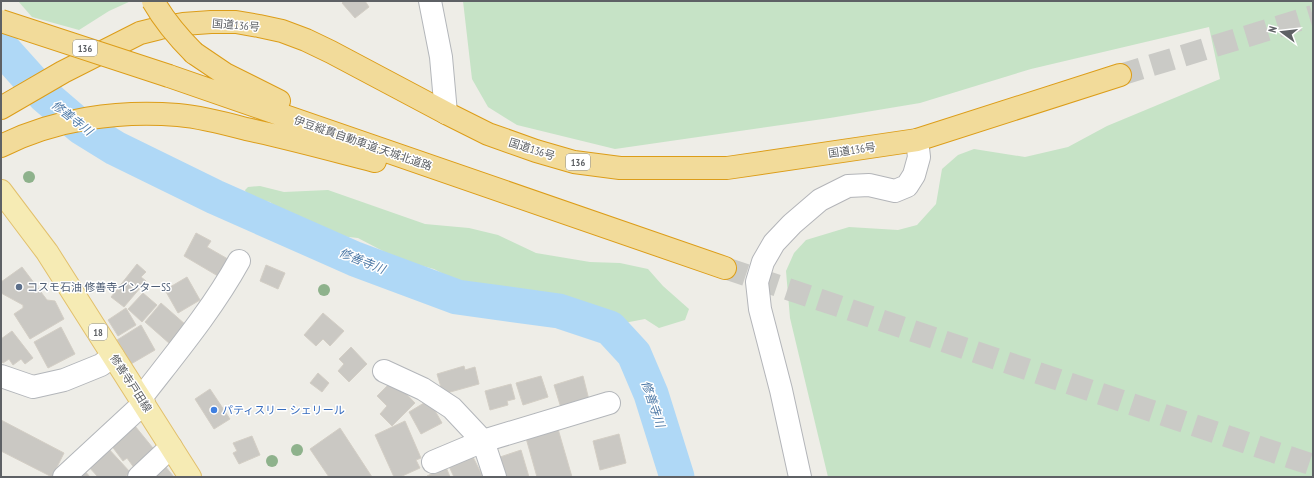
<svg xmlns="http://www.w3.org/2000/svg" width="1314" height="478" font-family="'PT Sans Narrow','Noto Sans JP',sans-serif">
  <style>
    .green { fill: #c6e3c6 }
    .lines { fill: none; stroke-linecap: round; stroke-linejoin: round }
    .river { stroke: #afd8f6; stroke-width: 35 }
    .building { fill: #cac8c3; stroke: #d3cec5 }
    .highway-tunnel { stroke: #cacac6; stroke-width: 22; stroke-dasharray: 22 11; stroke-linecap: butt }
    .street-casing { stroke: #b3b6ba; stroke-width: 24 }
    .secondary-casing { stroke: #b3b5b9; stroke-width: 24 }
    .primary-casing { stroke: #e2c06c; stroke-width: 24 }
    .highway-casing { stroke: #dc9d19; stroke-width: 24 }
    .street { stroke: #fff; stroke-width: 22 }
    .secondary { stroke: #fff; stroke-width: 22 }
    .primary { stroke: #f6ebb4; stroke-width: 22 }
    .highway { stroke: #f2db9a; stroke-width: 22 }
    .highway-bridge-casing { stroke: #dc9d19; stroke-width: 24; stroke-linecap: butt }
    .highway-bridge { stroke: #f2db9a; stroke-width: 22 }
    .tree { fill: #8eb28c }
    .service-dot { fill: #5c6f8a; stroke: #fff; stroke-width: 1.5 }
    .shop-dot { fill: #3f7fe0; stroke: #fff; stroke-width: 1.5 }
    .labels { text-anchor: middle; stroke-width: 3; stroke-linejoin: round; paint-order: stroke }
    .shield { fill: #fff; stroke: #8e9093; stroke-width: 1 }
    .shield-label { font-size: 10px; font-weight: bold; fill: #5e6165 }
    .street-label { font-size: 11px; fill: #5e6165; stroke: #fff }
    .service-label { font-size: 11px; fill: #4e5e75; stroke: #fff; text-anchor: start }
    .shop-label { font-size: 11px; fill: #366cbe; stroke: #fff; text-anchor: start }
    .water-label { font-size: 12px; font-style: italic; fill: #4d79a6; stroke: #fff }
  </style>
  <rect width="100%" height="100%" fill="#eeede7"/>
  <path class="green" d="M18,1H131L109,11L79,30L32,17Z
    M463,1H1313V477H828L790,318L786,271L794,253L806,240L849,227L898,230L917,225L936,204L942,169L958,155L974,149L1025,157L1068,147L1107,126L1220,79L1209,27L1031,69L920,103L830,118L615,149L517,125L488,107L472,79Z
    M260,186L284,192L328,190L425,224L469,228L498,235L536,253L590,262L620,263L648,269L663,286L689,309L685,320L659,328L645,319L624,323L608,315L590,311L545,298L497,294L476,291L434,269L400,260L358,238L331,235L305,228L270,202L248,198L245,190L248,187Z"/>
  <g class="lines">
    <path class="river" d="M1,47L45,96L81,127L115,148L215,197L355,259L457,297L559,311L610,328L634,354L651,394L677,477"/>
  </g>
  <path class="building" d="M344,1H365L369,7L355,18L342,3Z
    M196,233L211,241L207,247L233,262L223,279L184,256Z
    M137,264L146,272L141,277L146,281L124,307L111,297Z
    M266,265L285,273L278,289L260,281Z
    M22,267L47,300L55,301L64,319L30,339L14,314L23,308V305L1,293V282Z
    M187,277L200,300L178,313L165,290Z
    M143,293L157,305L142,322L128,309Z
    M161,303L186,325L170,344L145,322Z
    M126,308L136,325L118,336L108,320Z
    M323,313L344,331L330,346L323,339L316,346L304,335Z
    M141,325L155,350L131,364L117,340Z
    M61,327L75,354L48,368L34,342Z
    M12,331L33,358L25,364L21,359L13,365L9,359L3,363L1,361V339Z
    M351,347L367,364L349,382L338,371L344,364L339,359Z
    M464,366L465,370L475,367L479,384L443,394L437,374Z
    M318,373L329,383L322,392L310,383Z
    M541,376L548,397L523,405L516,383Z
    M583,376L589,400L561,408L554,385Z
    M393,380L415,403L392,426L380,414L387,406L377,396Z
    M511,384L515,399L507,401L508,405L490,410L485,391Z
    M210,389L230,419L214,429L195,399Z
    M429,400L442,423L421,434L409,412Z
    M1,420L64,453L52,477L1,451Z
    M405,421L421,458L416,460L420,468L400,477H394L375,435Z
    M135,426L157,453L135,469L127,458L123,461L111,445Z
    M340,428L372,477H329L310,449Z
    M558,429L572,477H537L526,438Z
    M619,434L626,463L600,470L593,441Z
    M252,436L260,455L239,464L233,453L237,451L233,443Z
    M107,447L130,472L125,477H98L88,466Z
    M521,450L529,477H504L497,458Z
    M470,451L483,477H454L447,462Z
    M165,466L174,477H152Z
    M446,467L450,477H428L427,476Z
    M83,469L90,477H75Z"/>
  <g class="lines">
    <path class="highway-tunnel" d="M1120,75L1313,16
      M725,268L1313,465"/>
    <g class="street-casing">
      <path id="street" d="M430,1L441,57L446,113
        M384,371L423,389L452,408L483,441L433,462
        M1,376L33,387L64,380L101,365L113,356
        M141,398C175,354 212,310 239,261
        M64,477L144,403
        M139,477L171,447
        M495,477L483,441L609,403"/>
    </g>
    <g class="secondary-casing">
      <path id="secondary" d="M800,477L781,390L760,309L757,282L763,262L774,243L792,224L820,200L848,186L869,185L895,191L907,186L914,175L919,157L917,140"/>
    </g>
    <g class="primary-casing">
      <path id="primary" d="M1,191L47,252L190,477"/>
    </g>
    <g class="highway-casing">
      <path id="highway" d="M194,53L225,74L279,101
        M169,76L725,268
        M1,108L63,72L140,33L160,28L183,24L211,22H236L259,26L282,31L306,40L331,52L446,113L488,134L536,151L574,162L620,168H727L917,140L1120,75
        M1,146C55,119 118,110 178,115C201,117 224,123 246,129C289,138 332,150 375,161"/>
    </g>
    <use href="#street" class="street"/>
    <use href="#secondary" class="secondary"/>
    <use href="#primary" class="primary"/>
    <use href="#highway" class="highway"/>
    <g class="highway-bridge-casing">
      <path id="highway-bridge" d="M153,1C165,22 177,36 194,53
        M1,21L169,76"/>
    </g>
    <use href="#highway-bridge" class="highway-bridge"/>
  </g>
  <g class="tree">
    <circle cx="29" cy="177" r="6"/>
    <circle cx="324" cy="290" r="6"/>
    <circle cx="297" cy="450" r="6"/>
    <circle cx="272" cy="461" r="6"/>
  </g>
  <circle class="service-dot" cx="19" cy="287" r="4"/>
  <circle class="shop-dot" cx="214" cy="410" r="4"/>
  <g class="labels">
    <g class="shield">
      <rect x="73" y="40" width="24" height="16" rx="3"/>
      <rect x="566" y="154" width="24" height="16" rx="3"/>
      <rect x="89" y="324" width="18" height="16" rx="3"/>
    </g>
    <g class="shield-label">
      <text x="85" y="52">136</text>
      <text x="578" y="166">136</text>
      <text x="98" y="336">18</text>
    </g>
    <g class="street-label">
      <text transform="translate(236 25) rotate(5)" y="4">国道136号</text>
      <text transform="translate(363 143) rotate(19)" y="4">伊豆縦貫自動車道;天城北道路</text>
      <text transform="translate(532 149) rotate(18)" y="4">国道136号</text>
      <text transform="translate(852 150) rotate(-8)" y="4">国道136号</text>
      <text transform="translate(131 383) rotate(57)" y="4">修善寺戸田線</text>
    </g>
    <g class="service-label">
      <text x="27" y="291">コスモ石油 修善寺インターSS</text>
    </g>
    <g class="shop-label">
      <text x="222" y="414">パティスリー シェリール</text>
    </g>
    <g class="water-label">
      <text transform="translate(72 118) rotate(38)" y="4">修善寺川</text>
      <text transform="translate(362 261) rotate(22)" y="4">修善寺川</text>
      <text transform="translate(653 404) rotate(71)" y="4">修善寺川</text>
    </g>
  </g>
  <rect width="1314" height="478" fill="none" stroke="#5e6165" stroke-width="4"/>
  <g transform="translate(1282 32) rotate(285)" stroke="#ffffff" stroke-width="3" paint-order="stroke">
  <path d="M0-3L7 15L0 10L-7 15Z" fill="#5e6165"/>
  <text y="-6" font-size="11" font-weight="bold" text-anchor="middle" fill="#5e6165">N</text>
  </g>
</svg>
